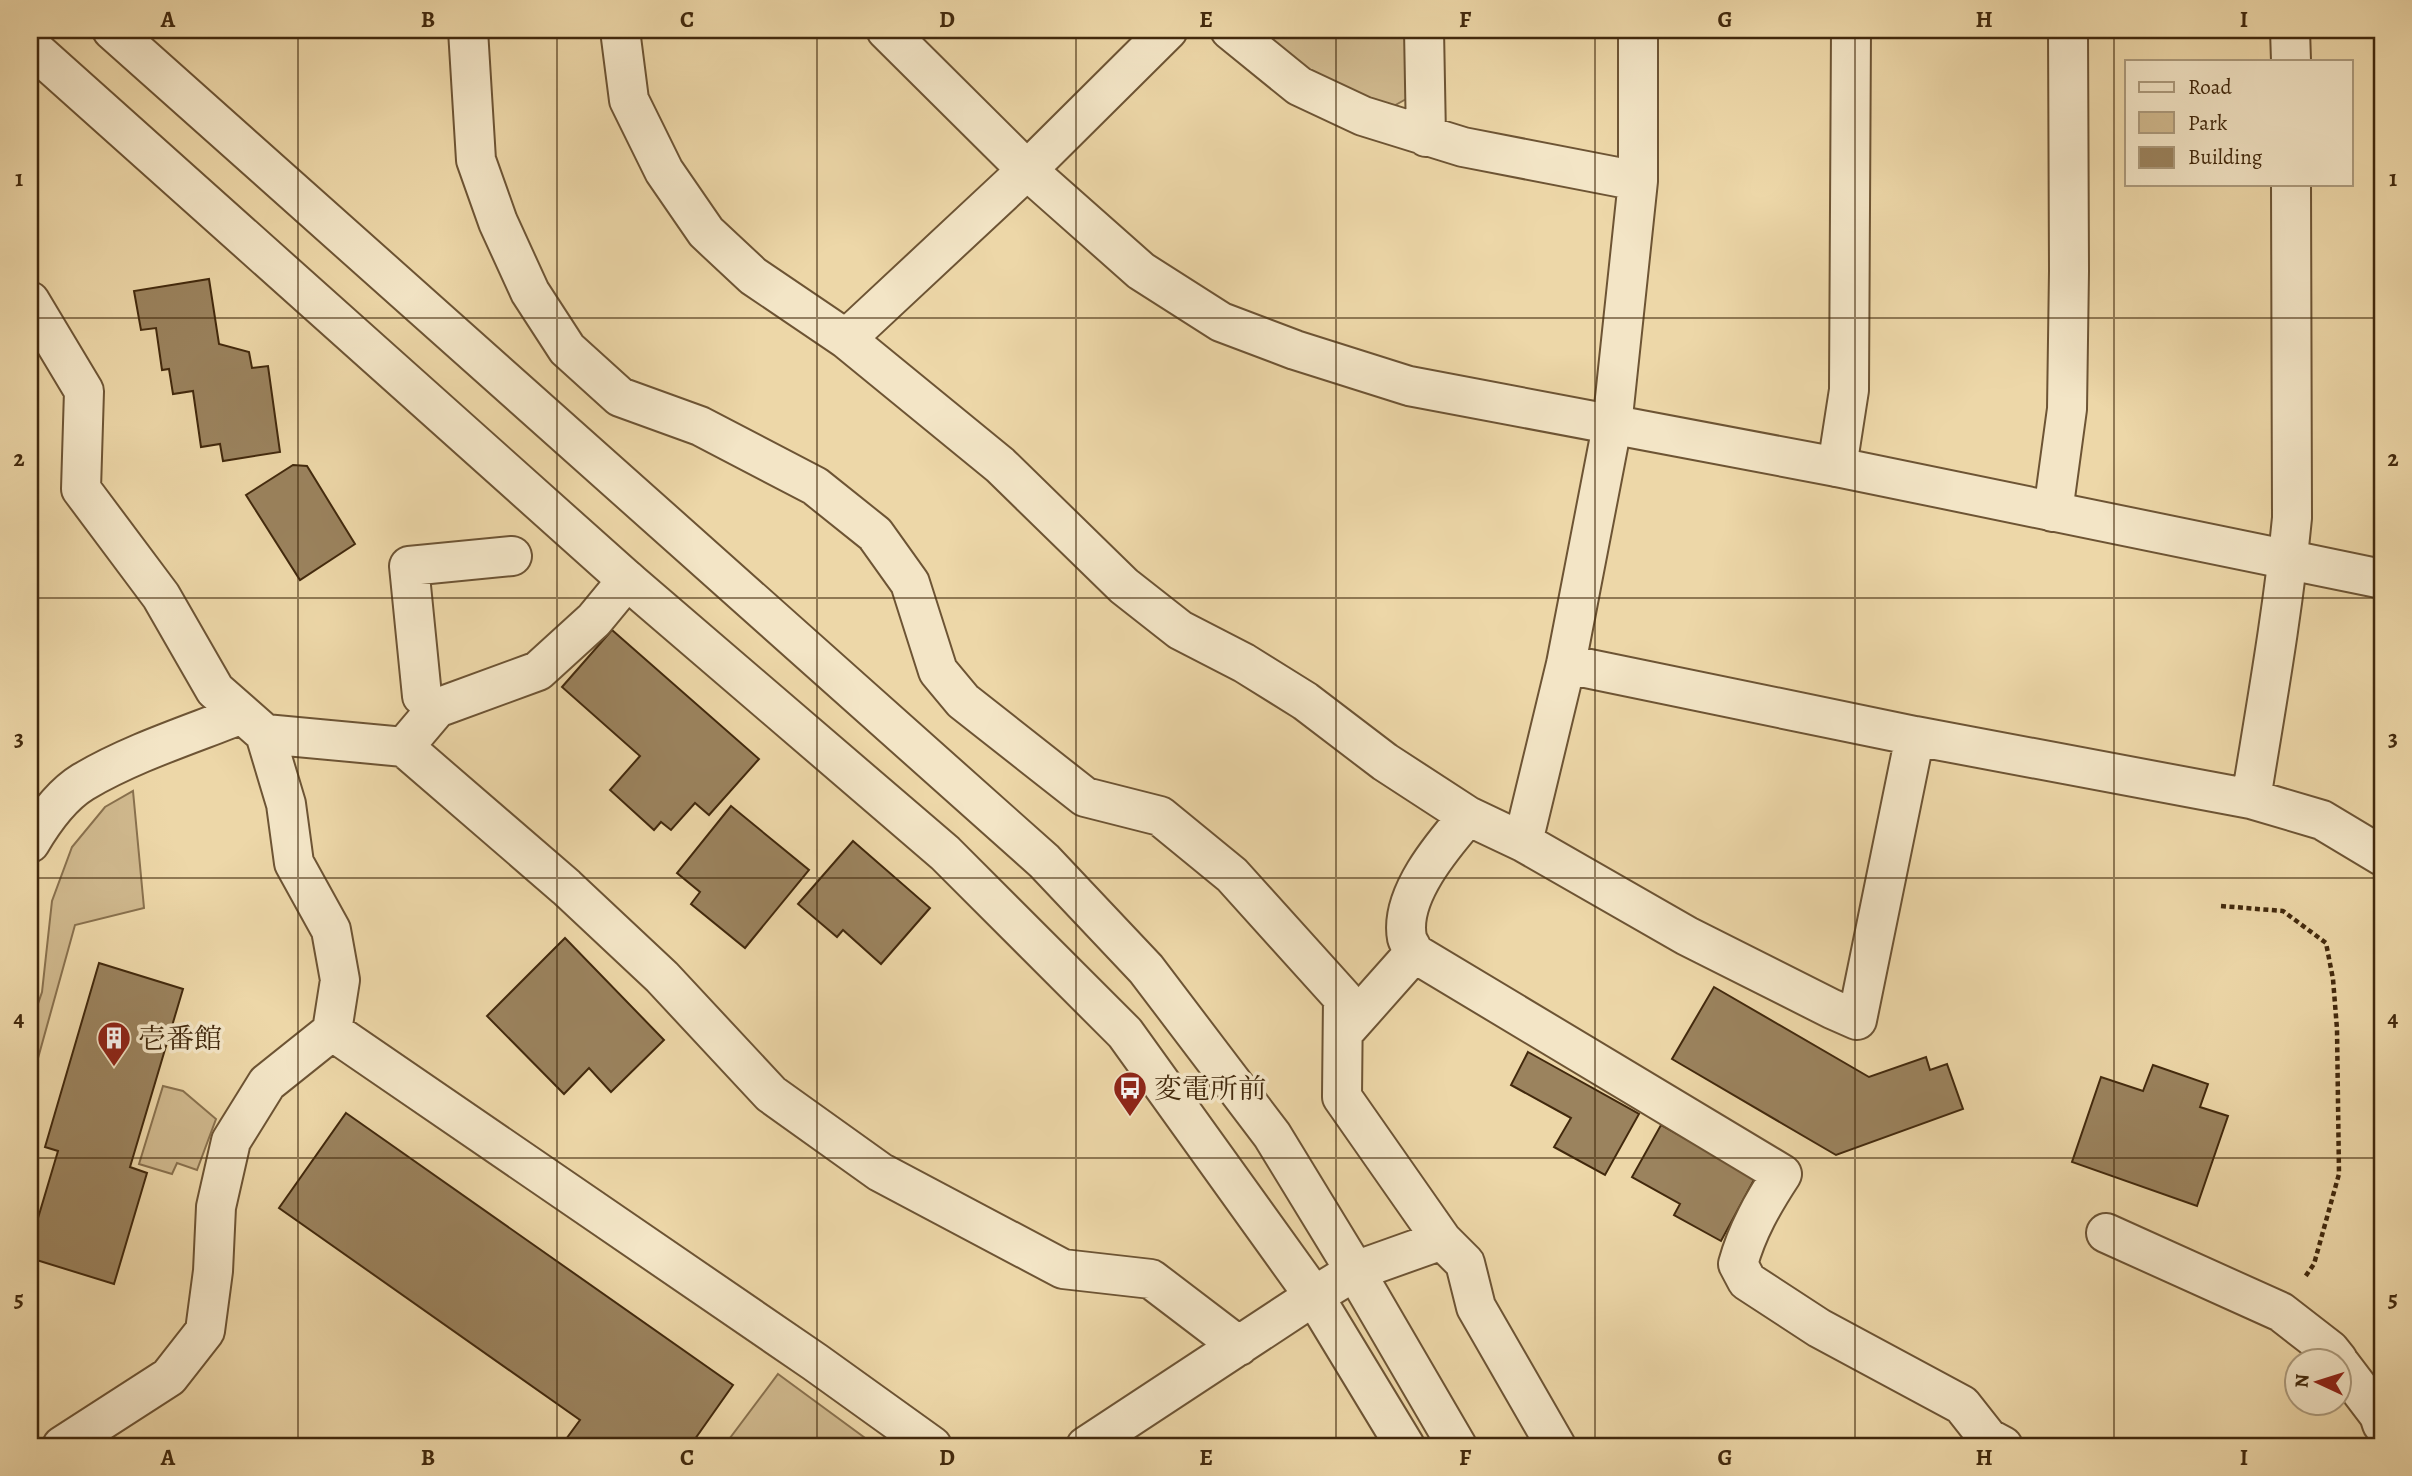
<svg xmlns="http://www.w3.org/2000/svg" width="2412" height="1476" font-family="Alegreya,'Noto Serif JP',serif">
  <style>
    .green { fill: #d0b98e; stroke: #89714e; stroke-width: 2 }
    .building { fill: #9b835e; stroke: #42290d; stroke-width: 2 }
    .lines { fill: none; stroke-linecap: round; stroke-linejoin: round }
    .minor-casing { stroke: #6d5434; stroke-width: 42 }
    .tertiary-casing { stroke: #6d5434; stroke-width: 42 }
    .path { stroke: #42290d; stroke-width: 4.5; stroke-dasharray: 5 3.5; stroke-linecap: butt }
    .minor { stroke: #f3e5c6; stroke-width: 38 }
    .tertiary { stroke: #f3e5c6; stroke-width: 38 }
    .grid { fill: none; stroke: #42290d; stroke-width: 2; stroke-opacity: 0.55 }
    .labels { text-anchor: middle; stroke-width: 7; stroke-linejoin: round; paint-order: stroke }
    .poi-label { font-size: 28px; fill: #42290d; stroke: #f3e5c6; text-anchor: start }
    .neatline { fill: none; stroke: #42290d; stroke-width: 2.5 }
    .grid-label { font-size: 23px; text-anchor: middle; font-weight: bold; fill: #42290d }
  </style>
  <rect width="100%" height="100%" fill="#edd7a8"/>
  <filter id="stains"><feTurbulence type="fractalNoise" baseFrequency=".00286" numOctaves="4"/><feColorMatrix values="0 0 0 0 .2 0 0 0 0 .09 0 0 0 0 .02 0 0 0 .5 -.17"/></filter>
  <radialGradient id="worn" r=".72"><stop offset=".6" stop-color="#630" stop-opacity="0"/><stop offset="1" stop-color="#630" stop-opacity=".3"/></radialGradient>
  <path class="green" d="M1254,30H1407L1408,98L1390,108L1304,70Z
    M133,791L144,908L75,925L30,1087V1027L42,992L52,901L72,847L105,807Z
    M163,1086L183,1091L216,1119L197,1170L177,1163L172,1174L139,1164Z
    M778,1374L876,1446H724Z"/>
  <path class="building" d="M209,279L219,344L249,352L252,368L268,366L280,452L223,461L220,444L201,447L193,391L173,394L169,369L162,370L156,328L141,330L134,291Z
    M293,465L307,466L355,544L300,580L246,495Z
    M612,630L759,759L709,815L695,803L671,830L661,822L654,830L610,790L640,756L562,687Z
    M731,806L809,870L745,948L691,904L700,892L677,873Z
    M853,841L930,908L881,964L843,930L837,937L798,904Z
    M565,938L664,1040L611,1092L589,1068L564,1094L487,1016Z
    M99,963L183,989L130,1167L147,1173L114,1284L30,1258V1245L58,1151L45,1147Z
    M1714,987L1869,1077L1926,1057L1930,1070L1947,1064L1963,1109L1836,1155L1672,1059Z
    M1528,1052L1639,1114L1605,1175L1554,1147L1571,1118L1511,1085Z
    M2153,1065L2208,1084L2200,1107L2228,1116L2197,1206L2072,1162L2101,1077L2143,1091Z
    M346,1113L733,1385L690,1446H561L580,1420L279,1208Z
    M1661,1125L1755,1178L1721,1241L1674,1215L1680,1204L1632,1177Z"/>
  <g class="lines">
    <g class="minor-casing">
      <path id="minor" d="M468,30L476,160L498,222L530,292L567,349L620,397L700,426L815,486L875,534L910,583L938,671L963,701L1085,797L1160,816L1232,875L1343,998L1342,1097L1442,1240L1465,1263L1476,1307L1556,1446
        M620,30L629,100L664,171L706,232L753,276L846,339L1000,465L1124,586L1180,630L1244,663L1305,701L1385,762L1468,816L1523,842
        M1230,30L1299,86L1363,116L1463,147L1638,181
        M1424,30L1426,137
        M1638,30V181L1612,426L1566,664L1523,842L1687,936L1832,1009L1857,1020L1915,736L2251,799C2266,706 2283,612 2292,518L2291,184
        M2290,30L2291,61
        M30,301L84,391L81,489L161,596L215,690L265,734L286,804L294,863L331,930L340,980L332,1031L267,1083L231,1141L216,1207L213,1271L205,1331L169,1377L62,1446
        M846,339L1027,170L1168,30
        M1837,467L1849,390L1851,30
        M2053,512L2067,409L2069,271L2068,30
        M1566,664L1915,736
        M437,708L422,696L409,566L512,556
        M265,734L404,747L566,887L662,977L771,1094L880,1172L1063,1269L1151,1279L1239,1346
        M404,747L437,708L538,671L594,620L627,580
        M2251,799L2322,820L2382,856
        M30,843C43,821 60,796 83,782C132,753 189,735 242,714
        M1414,953C1412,948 1408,942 1407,938C1399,896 1443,845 1468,816
        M332,1031L815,1362L932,1446
        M1343,1033L1414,953L1782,1174C1763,1203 1747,1231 1738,1264L1747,1281L1819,1328L1962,1405L1988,1438L2003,1446
        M2106,1233L2281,1312L2330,1350L2338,1360
        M2338,1361L2379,1415L2382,1424
        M1086,1446L1314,1296L1355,1271L1442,1240"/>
    </g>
    <g class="tertiary-casing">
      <path id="tertiary" d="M112,30L1044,861L1146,969L1272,1135L1355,1271L1457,1446
        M886,30L1027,170L1141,271L1221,322L1295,350L1409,386L1837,467L2382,579
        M30,46L627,580L945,853L1125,1033L1314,1296L1405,1446"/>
    </g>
    <path class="path" d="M2221,906L2283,911L2326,943L2333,979L2337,1029L2339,1174L2314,1264L2305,1277"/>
    <use href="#minor" class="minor"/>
    <use href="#tertiary" class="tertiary"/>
  </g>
  <path class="grid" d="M298,30V1446M557,30V1446M817,30V1446M1076,30V1446M1336,30V1446M1595,30V1446M1855,30V1446M2114,30V1446M30,318H2382M30,598H2382M30,878H2382M30,1158H2382"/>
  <defs>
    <g id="building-pin" transform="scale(1.75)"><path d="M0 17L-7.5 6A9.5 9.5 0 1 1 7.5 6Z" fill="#8f2418" stroke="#f3e5c6"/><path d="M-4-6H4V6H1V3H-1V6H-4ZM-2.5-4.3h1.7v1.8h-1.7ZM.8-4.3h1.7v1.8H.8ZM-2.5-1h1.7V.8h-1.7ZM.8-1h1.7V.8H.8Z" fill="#fff"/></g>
    <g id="bus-pin" transform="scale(1.75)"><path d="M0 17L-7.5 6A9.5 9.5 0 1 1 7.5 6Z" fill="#8f2418" stroke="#f3e5c6"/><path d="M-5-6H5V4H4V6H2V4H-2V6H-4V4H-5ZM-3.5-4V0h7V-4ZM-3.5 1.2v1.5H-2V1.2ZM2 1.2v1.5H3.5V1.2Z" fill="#fff"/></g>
  </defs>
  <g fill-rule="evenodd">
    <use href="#building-pin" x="114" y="1038"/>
    <use href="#bus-pin" x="1130" y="1088"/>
  </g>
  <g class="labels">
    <g class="poi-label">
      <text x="138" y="1048">壱番館</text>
      <text x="1154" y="1098">変電所前</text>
    </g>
  </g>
  <rect width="2412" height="1476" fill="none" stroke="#edd7a8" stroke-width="77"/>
  <rect x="2125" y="60" width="228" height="126" fill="#f3e5c6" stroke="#ac9a7c" stroke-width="2"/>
  <rect x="2139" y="82" width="35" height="10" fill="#f3e5c6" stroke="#ac9a7c" stroke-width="2"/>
  <text x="2188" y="94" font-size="21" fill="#42290d">Road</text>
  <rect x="2139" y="112" width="35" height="21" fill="#d0b98e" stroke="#ac9a7c" stroke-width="2"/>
  <text x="2188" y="130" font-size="21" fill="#42290d">Park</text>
  <rect x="2139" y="147" width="35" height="21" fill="#9b835e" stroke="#ac9a7c" stroke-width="2"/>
  <text x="2188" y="164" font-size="21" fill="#42290d">Building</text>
  <g transform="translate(2318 1382) rotate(274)"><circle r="33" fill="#f3e5c6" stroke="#ac9a7c" stroke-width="2"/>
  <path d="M0-5L12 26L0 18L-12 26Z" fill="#8f2418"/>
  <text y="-10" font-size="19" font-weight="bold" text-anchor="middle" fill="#42290d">N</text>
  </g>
  <rect x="38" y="38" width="2336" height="1400" class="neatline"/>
  <g class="grid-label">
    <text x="168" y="27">A</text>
    <text x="428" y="27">B</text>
    <text x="687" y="27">C</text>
    <text x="947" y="27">D</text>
    <text x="1206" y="27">E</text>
    <text x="1465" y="27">F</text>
    <text x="1725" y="27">G</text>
    <text x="1984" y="27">H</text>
    <text x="2244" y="27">I</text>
    <text x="19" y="186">1</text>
    <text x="2393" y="186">1</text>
    <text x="19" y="466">2</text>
    <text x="2393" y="466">2</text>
    <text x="19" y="746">3</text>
    <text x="2393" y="746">3</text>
    <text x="19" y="1026">4</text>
    <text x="2393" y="1026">4</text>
    <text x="19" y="1306">5</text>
    <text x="2393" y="1306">5</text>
    <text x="168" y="1465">A</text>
    <text x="428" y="1465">B</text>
    <text x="687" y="1465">C</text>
    <text x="947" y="1465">D</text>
    <text x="1206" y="1465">E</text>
    <text x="1465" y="1465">F</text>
    <text x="1725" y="1465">G</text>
    <text x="1984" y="1465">H</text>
    <text x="2244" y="1465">I</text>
  </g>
  <rect width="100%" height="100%" filter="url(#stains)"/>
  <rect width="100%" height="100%" fill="url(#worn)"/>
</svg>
